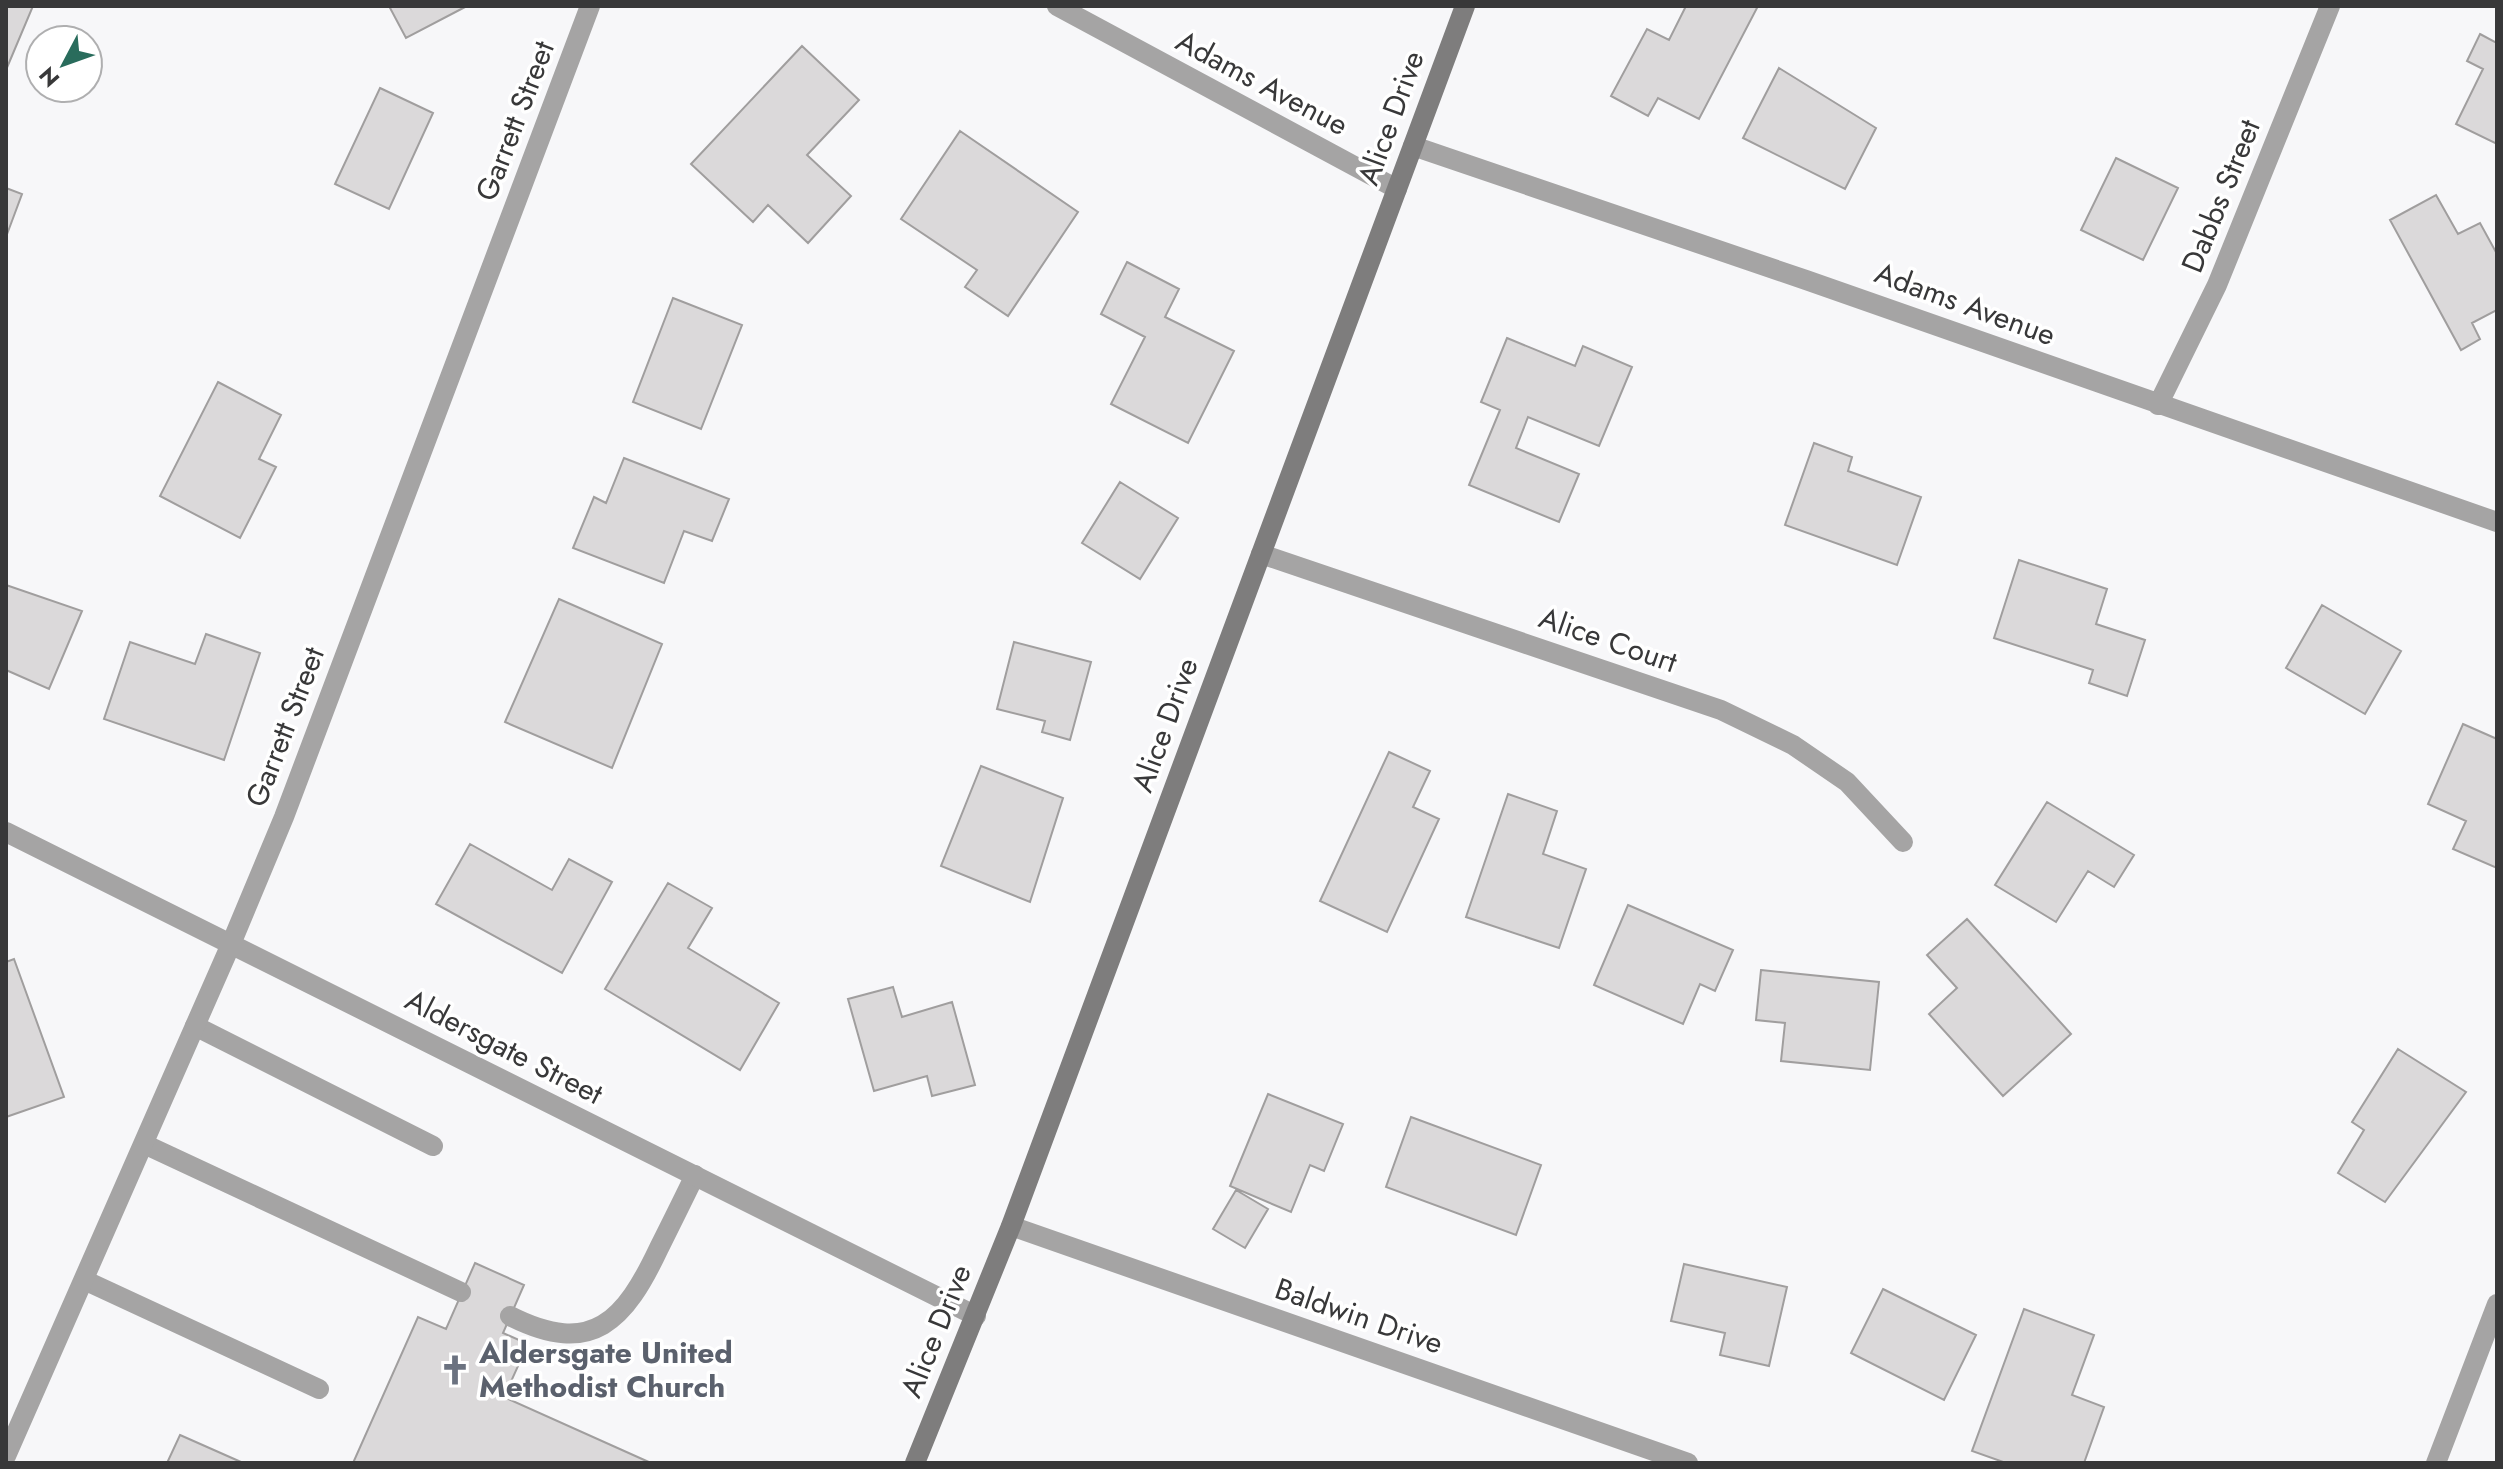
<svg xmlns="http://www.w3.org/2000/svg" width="2503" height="1469" font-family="Jost,sans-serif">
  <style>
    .building { fill: #dbd9da; stroke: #a09e9e; stroke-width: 2 }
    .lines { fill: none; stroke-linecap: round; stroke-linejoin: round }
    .service { stroke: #a5a4a4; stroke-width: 20 }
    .minor { stroke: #a5a4a4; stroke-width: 20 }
    .secondary { stroke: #7e7d7d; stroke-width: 20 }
    .labels { text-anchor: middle; stroke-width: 7; stroke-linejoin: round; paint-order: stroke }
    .street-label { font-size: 30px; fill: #383839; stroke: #fff }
    .worship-label { font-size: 30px; font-weight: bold; fill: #5b616d; stroke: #fff; text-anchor: start }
  </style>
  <rect width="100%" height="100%" fill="#f7f7f9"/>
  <path class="building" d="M6,6H33L6,70Z
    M389,6H467L406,38Z
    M1686,6H1758L1699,119L1658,98L1648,116L1611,96L1647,29L1669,40Z
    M2480,34L2497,43V144L2456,124L2483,69L2467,61Z
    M802,46L859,100L807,155L851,196L808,243L768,205L753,222L691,164Z
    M1779,68L1876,128L1845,189L1743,138Z
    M380,88L433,113L389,209L335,184Z
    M960,131L1078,212L1008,316L965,287L977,270L901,219Z
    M2116,158L2178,188L2143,260L2081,230Z
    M6,188L22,194L6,237Z
    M2436,195L2458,234L2480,223L2497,254V310L2472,323L2480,339L2461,350L2390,220Z
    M1127,262L1179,289L1165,317L1234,351L1188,443L1111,404L1145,337L1101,314Z
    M673,298L742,325L701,429L633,402Z
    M1507,338L1575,366L1583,346L1632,367L1599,446L1528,417L1516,448L1579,474L1559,522L1469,485L1500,410L1481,402Z
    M218,382L281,415L259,459L276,467L240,538L160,496Z
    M1814,443L1852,457L1848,471L1921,497L1897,565L1785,525Z
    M624,458L729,499L712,541L684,531L664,583L573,548L594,497L606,503Z
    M1120,482L1178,518L1140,579L1082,543Z
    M2019,560L2107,589L2096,624L2145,640L2127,696L2089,683L2093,670L1994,638Z
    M6,585L82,611L49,689L6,670Z
    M559,599L662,644L612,768L505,722Z
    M2322,605L2401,651L2365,714L2286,668Z
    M206,634L260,653L224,760L104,719L130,642L195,664Z
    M1014,642L1091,662L1070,740L1042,732L1045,721L997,709Z
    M2463,724L2497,739V868L2453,849L2466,821L2428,804Z
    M1389,752L1430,771L1413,807L1439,819L1387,932L1320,901Z
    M981,766L1063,798L1030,902L941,866Z
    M1508,794L1557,811L1543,854L1586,869L1559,948L1466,917Z
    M2047,802L2134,855L2114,887L2088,871L2056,922L1995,885Z
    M470,844L552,890L569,859L612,882L562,973L436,904Z
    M668,883L712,908L688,948L779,1003L740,1070L605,989Z
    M1628,905L1733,950L1715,991L1700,984L1683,1024L1594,985Z
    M1967,919L2071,1034L2003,1096L1929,1014L1957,988L1927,955Z
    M14,959L64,1097L6,1117V962Z
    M1761,970L1879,982L1870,1070L1781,1061L1785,1023L1756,1020Z
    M893,987L902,1017L952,1002L975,1085L932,1096L927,1076L874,1091L848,999Z
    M2398,1049L2466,1092L2385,1202L2338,1173L2364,1130L2352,1122Z
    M1268,1094L1343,1124L1324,1171L1310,1165L1291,1212L1230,1186Z
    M1411,1117L1541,1165L1516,1235L1386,1187Z
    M1236,1190L1268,1209L1245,1248L1213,1229Z
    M475,1263L524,1285L503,1333L528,1344L504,1397L651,1463H353L418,1317L446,1329Z
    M1684,1264L1787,1287L1769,1366L1720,1355L1725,1333L1671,1321Z
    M1883,1289L1976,1335L1944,1400L1851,1353Z
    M2024,1309L2094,1335L2072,1395L2104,1407L2084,1463H2006L1972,1451Z
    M180,1435L241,1462L243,1463H167Z"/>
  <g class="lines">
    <path class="service" d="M195,1026L433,1146
      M144,1144L461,1292
      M84,1280L319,1389
      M510,1316C593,1358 625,1320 659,1248C671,1224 683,1200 695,1175"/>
    <path class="minor" d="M1057,6L1397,189
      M1413,146L1806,280L2497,522
      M2158,405L2217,285L2330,6
      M1261,554L1721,710L1793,745L1847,782L1903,842
      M6,832L976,1316
      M1011,1226L1688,1463
      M6,1456L231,944L284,817L590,6
      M2436,1463L2497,1304"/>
    <path class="secondary" d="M915,1463L1011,1226L1465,6"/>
  </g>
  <defs>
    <g id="church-bare" transform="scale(2.4)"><path d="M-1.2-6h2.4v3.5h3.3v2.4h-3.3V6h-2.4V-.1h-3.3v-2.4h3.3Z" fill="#6b7280" stroke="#fff" stroke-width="2.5" paint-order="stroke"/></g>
  </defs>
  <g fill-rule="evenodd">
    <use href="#church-bare" x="455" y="1370"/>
  </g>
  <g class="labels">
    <g class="street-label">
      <text transform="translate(1262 83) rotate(28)" y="10">Adams Avenue</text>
      <text transform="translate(1391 118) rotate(-70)" y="10">Alice Drive</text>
      <text transform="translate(515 121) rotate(-69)" y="10">Garrett Street</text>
      <text transform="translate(2221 196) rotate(-68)" y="10">Dabbs Street</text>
      <text transform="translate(1965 304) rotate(20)" y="10">Adams Avenue</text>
      <text transform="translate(1608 640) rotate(19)" y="10">Alice Court</text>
      <text transform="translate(1165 725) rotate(-70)" y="10">Alice Drive</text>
      <text transform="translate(285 727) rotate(-69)" y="10">Garrett Street</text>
      <text transform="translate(504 1047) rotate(27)" y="10">Aldersgate Street</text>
      <text transform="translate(1359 1316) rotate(19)" y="10">Baldwin Drive</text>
      <text transform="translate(936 1331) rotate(-68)" y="10">Alice Drive</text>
    </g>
    <g class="worship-label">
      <text x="479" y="1363">Aldersgate United<tspan x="479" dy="34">Methodist Church</tspan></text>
    </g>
  </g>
  <rect width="2503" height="1469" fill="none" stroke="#383839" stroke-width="16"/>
  <g transform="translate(64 64) rotate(229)"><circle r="38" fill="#ffffff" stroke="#afafb0" stroke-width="2"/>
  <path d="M0-6L14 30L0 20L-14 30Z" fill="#296c5c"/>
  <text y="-12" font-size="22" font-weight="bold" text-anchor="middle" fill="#383839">N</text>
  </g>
</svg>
